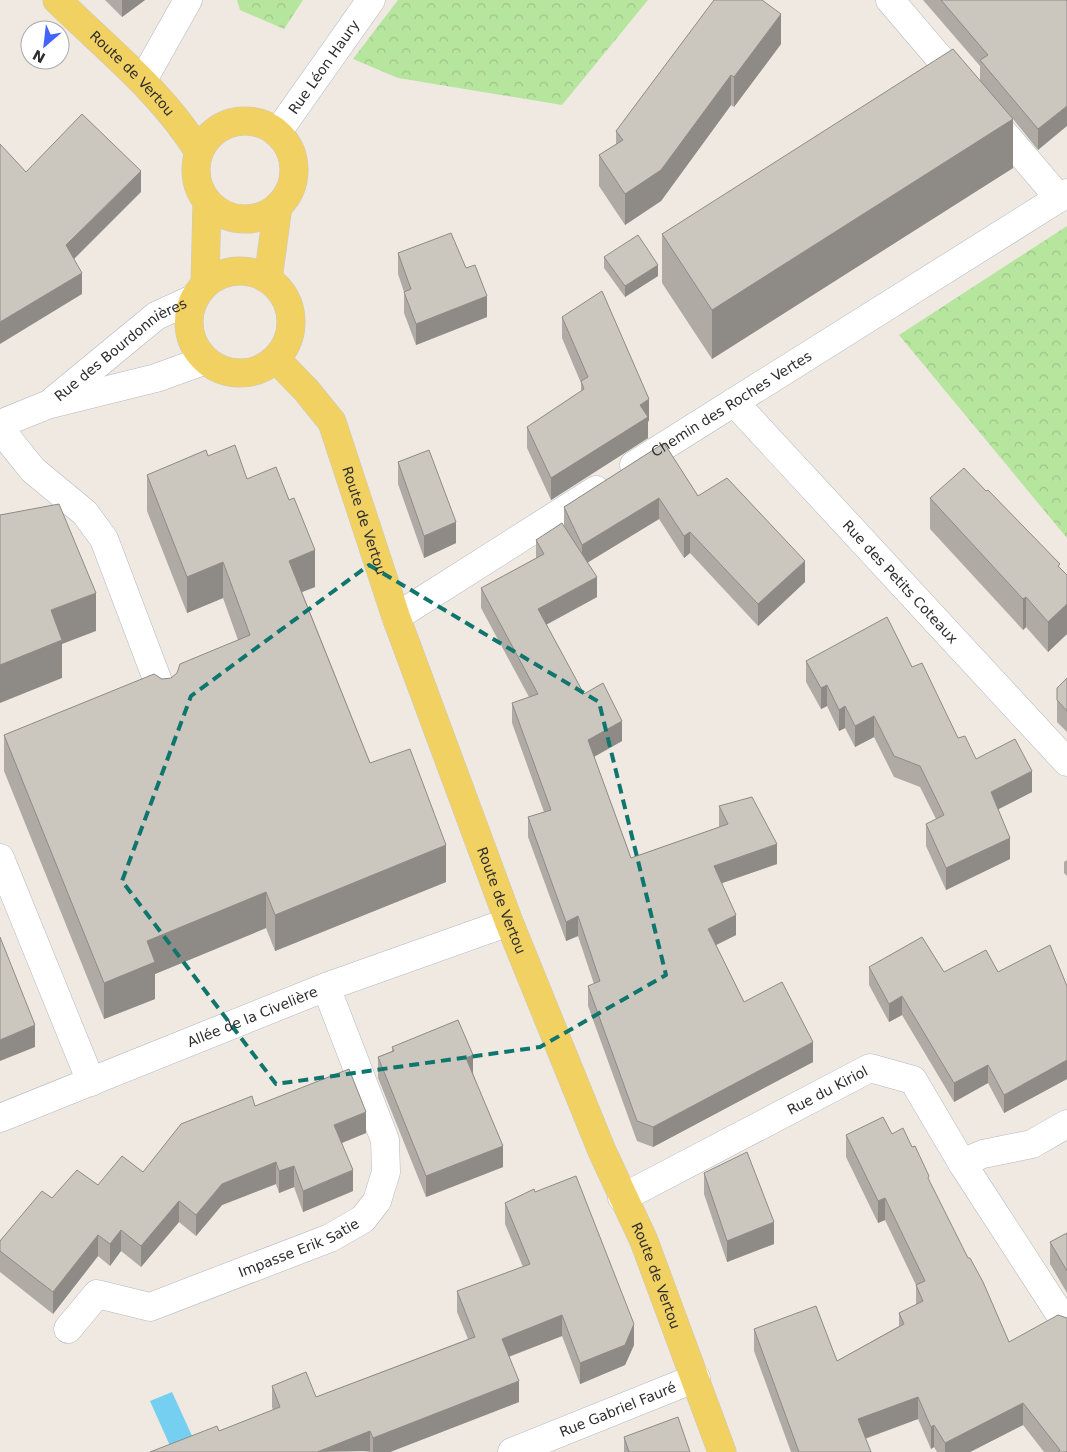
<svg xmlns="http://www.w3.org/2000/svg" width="1067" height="1452" font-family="'DejaVu Sans',sans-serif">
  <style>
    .forest { fill: url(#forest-crowns) }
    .water { fill: #75cff0 }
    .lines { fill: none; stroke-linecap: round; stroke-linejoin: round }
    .minor-casing { stroke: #b4b7c1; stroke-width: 29 }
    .major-casing { stroke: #c9c9c9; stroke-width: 29 }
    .minor { stroke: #fff; stroke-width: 28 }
    .major { stroke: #f2d163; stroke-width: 28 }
    .wall { fill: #afaba4 }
    .shaded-wall { fill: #8e8b86 }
    .building { fill: #cbc7bf; stroke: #8e8b86 }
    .marked { fill: none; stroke: #0f766e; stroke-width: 4; stroke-dasharray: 10 6; stroke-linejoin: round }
    .labels { text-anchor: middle; stroke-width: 5; stroke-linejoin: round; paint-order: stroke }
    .street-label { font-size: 14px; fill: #2e2e2e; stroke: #fff }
  </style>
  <defs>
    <pattern id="forest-crowns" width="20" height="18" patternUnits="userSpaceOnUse" patternTransform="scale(1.25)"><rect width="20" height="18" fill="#b6e59e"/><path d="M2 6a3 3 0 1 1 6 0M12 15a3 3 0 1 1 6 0" fill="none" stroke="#9dc588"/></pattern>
  </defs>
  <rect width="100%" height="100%" fill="#efe9e1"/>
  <path class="forest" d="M237,0H303L284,29L240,10Z
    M398,0H648L562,105L398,78L353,59Z
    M1067,226V538L899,335Z"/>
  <path class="water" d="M172,1392L193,1438L171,1448L150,1401Z"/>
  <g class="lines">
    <g class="minor-casing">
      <g id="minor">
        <path d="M890,0L1059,198"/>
        <path d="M143,80L188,0"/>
        <path id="s1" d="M277,133L371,0"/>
        <path id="s2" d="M54,400L156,316L195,298"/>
        <path id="s3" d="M734,402L1067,762"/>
        <path d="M0,424L47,405L156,378L206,360"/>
        <path d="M0,429L33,470L85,513L104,539L165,700"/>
        <path id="s4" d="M634,465L1067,193"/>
        <path d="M396,617L596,490"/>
        <path d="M0,858L91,1082"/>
        <path id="s5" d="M0,1118L326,987L509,922"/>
        <path d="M962,1163L983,1154L1032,1144L1067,1124"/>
        <path id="s6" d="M622,1198L870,1068L913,1080L962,1163L1067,1325"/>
        <path id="s7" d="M68,1329L97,1294L150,1307L330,1238L363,1219L377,1201L386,1172L385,1140L326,987"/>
        <path id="s8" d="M512,1452L696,1378"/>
      </g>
    </g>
    <g class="major-casing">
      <g id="major">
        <path id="s9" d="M57,0C107,49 162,92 199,152"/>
        <circle cx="245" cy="170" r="49"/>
        <circle cx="240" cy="322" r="51"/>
        <path d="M268,279L278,206"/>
        <path d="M205,284L207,202"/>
        <path id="s10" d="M276,359L306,390L332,422L396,617L509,922L602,1151L644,1241L722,1452"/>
      </g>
    </g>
    <use href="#minor" class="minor"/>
    <use href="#major" class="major"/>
  </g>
  <path class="wall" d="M105,0H145L122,17Z
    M923,0H1067L1038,150L1013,119V168L712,359L662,283V234L980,80V66Z
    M781,44L734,107L731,105L661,201L625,225L599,186V155L616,144V131Z
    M398,253L466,268L487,317L416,345L404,313V292L398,274Z
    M604,257L658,276L625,297L604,268Z
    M562,317L649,420L648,422V438L551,500L527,448V427L581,391V383L562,338Z
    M664,443L698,496L805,582L758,626L690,553L684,558L659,519L588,562L597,597L546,625L584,694L622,741L594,757L631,858L719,827V806L777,864L721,883L736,935L716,945L744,1002L813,1062L653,1147L637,1141L588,1006V986L594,984L578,936L566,941L528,837V817L544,812L512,723V703L529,697L481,608V588L536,558V540L564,526V507Z
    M208,456L247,479L315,587L302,592L370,763L446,882L275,951L266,928L155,974V999L104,1019L4,771V735L162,679L171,678L238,640L223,598L187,613L147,511V475Z
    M398,462L456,543L424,558L398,484Z
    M930,498L1060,568L1067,575V634L1048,652L1026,627L1023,630L930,529Z
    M806,661L912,667L958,738L976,759L1032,792L998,809L1010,859L946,890L926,846V824L936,819L920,787L894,777L874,737L855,747L845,728L839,731L827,706L821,709L806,682Z
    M1067,678V732L1057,722V688Z
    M1067,860V876L1064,873V862Z
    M869,967L944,972H998L1067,986V1079L1004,1113L988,1083L954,1102L902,1015L889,1022L869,985Z
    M392,1047L473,1073L503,1167L426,1197L378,1078V1057L392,1051Z
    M255,1106L366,1133L342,1143L353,1191L303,1212L294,1187L279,1193L276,1184L222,1205L196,1236L179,1222L141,1267L121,1251L110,1266L98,1256L53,1314L0,1272V1241L52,1198L143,1172Z
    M892,1134L912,1147L1009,1342L1067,1452H1044L1023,1425L970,1452H937L934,1447L931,1449L918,1419L865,1439L871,1452H791L754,1351V1329L837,1361L899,1326V1313L916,1305V1285L885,1220L878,1223L846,1157V1135Z
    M704,1173L774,1244L727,1262L704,1194Z
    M535,1192L634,1345L625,1365L580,1384L562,1336L509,1357L519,1402L390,1452H370L219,1431L273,1410L272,1407V1386L316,1397L468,1339L457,1312V1291L523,1267L505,1224V1203Z
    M1067,1233V1293L1050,1264V1242Z
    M624,1437L690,1452H624Z"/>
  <path class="shaded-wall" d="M122,0H145L122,17Z
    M781,14V44L734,107V77Z
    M731,75V105L661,201L625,225V194Z
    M1067,106V126L1038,150V129Z
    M1013,119V168L712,359V310Z
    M141,171V192L66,267V245Z
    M658,265V276L625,297V286Z
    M82,273V294L0,344V322Z
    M487,296V317L416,345V324Z
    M649,399V420L648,422V438L551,500V478L640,405Z
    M659,498V519L582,566V545Z
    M456,522V543L424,558V536Z
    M690,532V553L684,558V536Z
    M315,550V587L289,597V561Z
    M805,561V582L758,626V604Z
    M223,562V598L187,613V577Z
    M597,577V597L538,629V609Z
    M96,593V631L62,644V678L0,703V665L51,610Z
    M1026,597V627L1023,630V599Z
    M1067,604V634L1048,652V622Z
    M827,685V706L821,709V688Z
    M845,706V728L839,731V710Z
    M874,716V737L855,747V726Z
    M622,721V741L588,760V740Z
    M1032,771V792L991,813V792Z
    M1010,838V859L946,890V868Z
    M777,844V864L714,886V866Z
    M446,845V882L275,951V915Z
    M266,892V928L155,974V999L104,1019V983L147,941Z
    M736,915V935L708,949V929Z
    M578,916V936L566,941V922Z
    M902,996V1015L889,1022V1004Z
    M35,1025V1047L0,1061V1040Z
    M813,1042V1062L653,1147V1127Z
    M473,1055V1077L466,1058Z
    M1067,1060V1079L1004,1113V1095Z
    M988,1065V1083L954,1102V1083Z
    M366,1112V1133L334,1146V1125Z
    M503,1146V1167L426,1197V1176Z
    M276,1162V1184L222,1205L196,1236V1215L222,1184Z
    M294,1166V1187L279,1193V1171Z
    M353,1170V1191L303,1212V1191Z
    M885,1198V1220L878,1223V1201Z
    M179,1201V1222L141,1267V1246Z
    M774,1222V1244L727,1262V1241Z
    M121,1230V1251L110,1266V1244Z
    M98,1235V1256L53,1314V1292Z
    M562,1315V1336L502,1359V1339Z
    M634,1324V1345L625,1365L580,1384V1363Z
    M519,1381V1402L390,1452H373V1438Z
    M918,1397V1419L858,1441V1419Z
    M1023,1403V1425L970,1452H945V1443Z
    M934,1425V1447L931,1449V1427Z
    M370,1431V1451L317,1452Z"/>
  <path class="building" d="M714,0H762L781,14L734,77L731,75L661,170L625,194L599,155L623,140L616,131Z
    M941,0H1067V106L1038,129L980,60L988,55Z
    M953,49L1013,119L712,310L662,234Z
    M82,114L141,171L66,245L82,273L0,322V144L26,172Z
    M451,233L466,268L475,265L487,296L416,324L404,292L411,289L398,253Z
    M638,235L658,265L625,286L604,257Z
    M602,291L649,399L640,405L648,417L551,478L527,427L584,389L581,381L588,377L562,317Z
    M664,443L698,496L727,478L805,561L758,604L690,532L684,536L659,498L582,545L564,507Z
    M235,445L247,479L276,467L289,500L294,498L315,550L289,561L370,763L410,749L446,845L275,915L266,892L147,941L155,962L104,983L4,735L154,674L162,679L171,678L177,673L180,664L250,635L223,562L187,577L147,475L206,450L208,456Z
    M429,450L456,522L424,536L398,462Z
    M964,468L986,491L988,490L1060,564L1058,566L1067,575V604L1048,622L1026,597L1023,599L930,498Z
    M59,504L96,593L51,610L62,640L0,665V515Z
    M562,523L597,577L538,609L584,694L603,683L622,721L588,740L631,858L728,824L719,806L752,797L777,844L714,866L736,915L708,929L744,1002L782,982L813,1042L653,1127L637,1121L588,986L600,981L578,916L566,922L528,817L551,810L512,703L538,694L481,588L544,554L536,540Z
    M887,617L912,667L922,663L958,738L965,736L976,759L1015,739L1032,771L991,792L1010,838L946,868L926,824L944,815L920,766L894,756L874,716L855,726L845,706L839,710L827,685L821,688L806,661Z
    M1067,678V711L1057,700V688Z
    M0,937L35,1025L0,1040Z
    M922,937L944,972L986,950L998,972L1050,945L1067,986V1060L1004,1095L988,1065L954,1083L902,996L889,1004L869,967Z
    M458,1020L473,1055L466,1058L503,1146L426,1176L378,1057L394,1051L392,1047Z
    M349,1069L366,1112L334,1125L353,1170L303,1191L294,1166L279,1171L276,1162L222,1184L196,1215L179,1201L141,1246L121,1230L110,1244L98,1235L53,1292L0,1251V1241L42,1191L52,1198L77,1170L98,1185L122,1156L143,1172L181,1124L252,1096L255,1106Z
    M883,1117L892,1134L903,1128L912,1147L915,1146L929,1176L928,1178L968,1258H970L983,1282L1009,1342L1058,1315L1067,1318V1452H1058L1060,1450L1023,1403L945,1443L934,1425L931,1427L918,1397L858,1419L871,1452H799L754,1329L816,1306L837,1361L904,1324L899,1313L923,1301L916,1285L925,1281L885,1198L878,1201L846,1135Z
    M747,1152L774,1222L727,1241L704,1173Z
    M576,1176L634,1324L625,1345L580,1363L562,1315L502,1339L519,1381L373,1438L370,1431L317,1452H150L217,1426L219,1431L280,1407L272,1386L306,1372L316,1397L475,1337L457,1291L530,1264L505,1203L534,1189L535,1192Z
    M1067,1233V1271L1050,1242Z
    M678,1417L690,1452H629L624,1437Z"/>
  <path class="marked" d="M369,565L599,702L666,975L540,1047L276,1084L122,881L191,696Z"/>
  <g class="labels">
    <g class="street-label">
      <text dy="5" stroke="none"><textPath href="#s1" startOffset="81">Rue Léon Haury</textPath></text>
      <text dy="5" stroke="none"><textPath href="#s9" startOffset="105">Route de Vertou</textPath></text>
      <text dy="5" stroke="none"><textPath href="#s2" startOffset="84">Rue des Bourdonnières</textPath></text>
      <text dy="5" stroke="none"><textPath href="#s4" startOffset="115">Chemin des Roches Vertes</textPath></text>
      <text dy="5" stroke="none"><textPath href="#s10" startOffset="188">Route de Vertou</textPath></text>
      <text dy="5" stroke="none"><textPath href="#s3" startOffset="245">Rue des Petits Coteaux</textPath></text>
      <text dy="5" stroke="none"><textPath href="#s10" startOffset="592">Route de Vertou</textPath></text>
      <text dy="5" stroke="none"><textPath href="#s5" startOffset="272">Allée de la Civelière</textPath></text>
      <text dy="5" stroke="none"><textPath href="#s6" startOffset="232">Rue du Kiriol</textPath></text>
      <text dy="5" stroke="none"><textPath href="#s7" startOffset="260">Impasse Erik Satie</textPath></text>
      <text dy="5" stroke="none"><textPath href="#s10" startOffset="998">Route de Vertou</textPath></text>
      <text dy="5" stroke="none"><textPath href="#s8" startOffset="114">Rue Gabriel Fauré</textPath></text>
    </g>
  </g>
  <g transform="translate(45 45) rotate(208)"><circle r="24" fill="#ffffff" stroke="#ababab"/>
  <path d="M0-4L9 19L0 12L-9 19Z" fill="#4264fb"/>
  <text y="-8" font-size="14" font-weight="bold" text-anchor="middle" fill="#2e2e2e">N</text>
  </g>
</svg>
